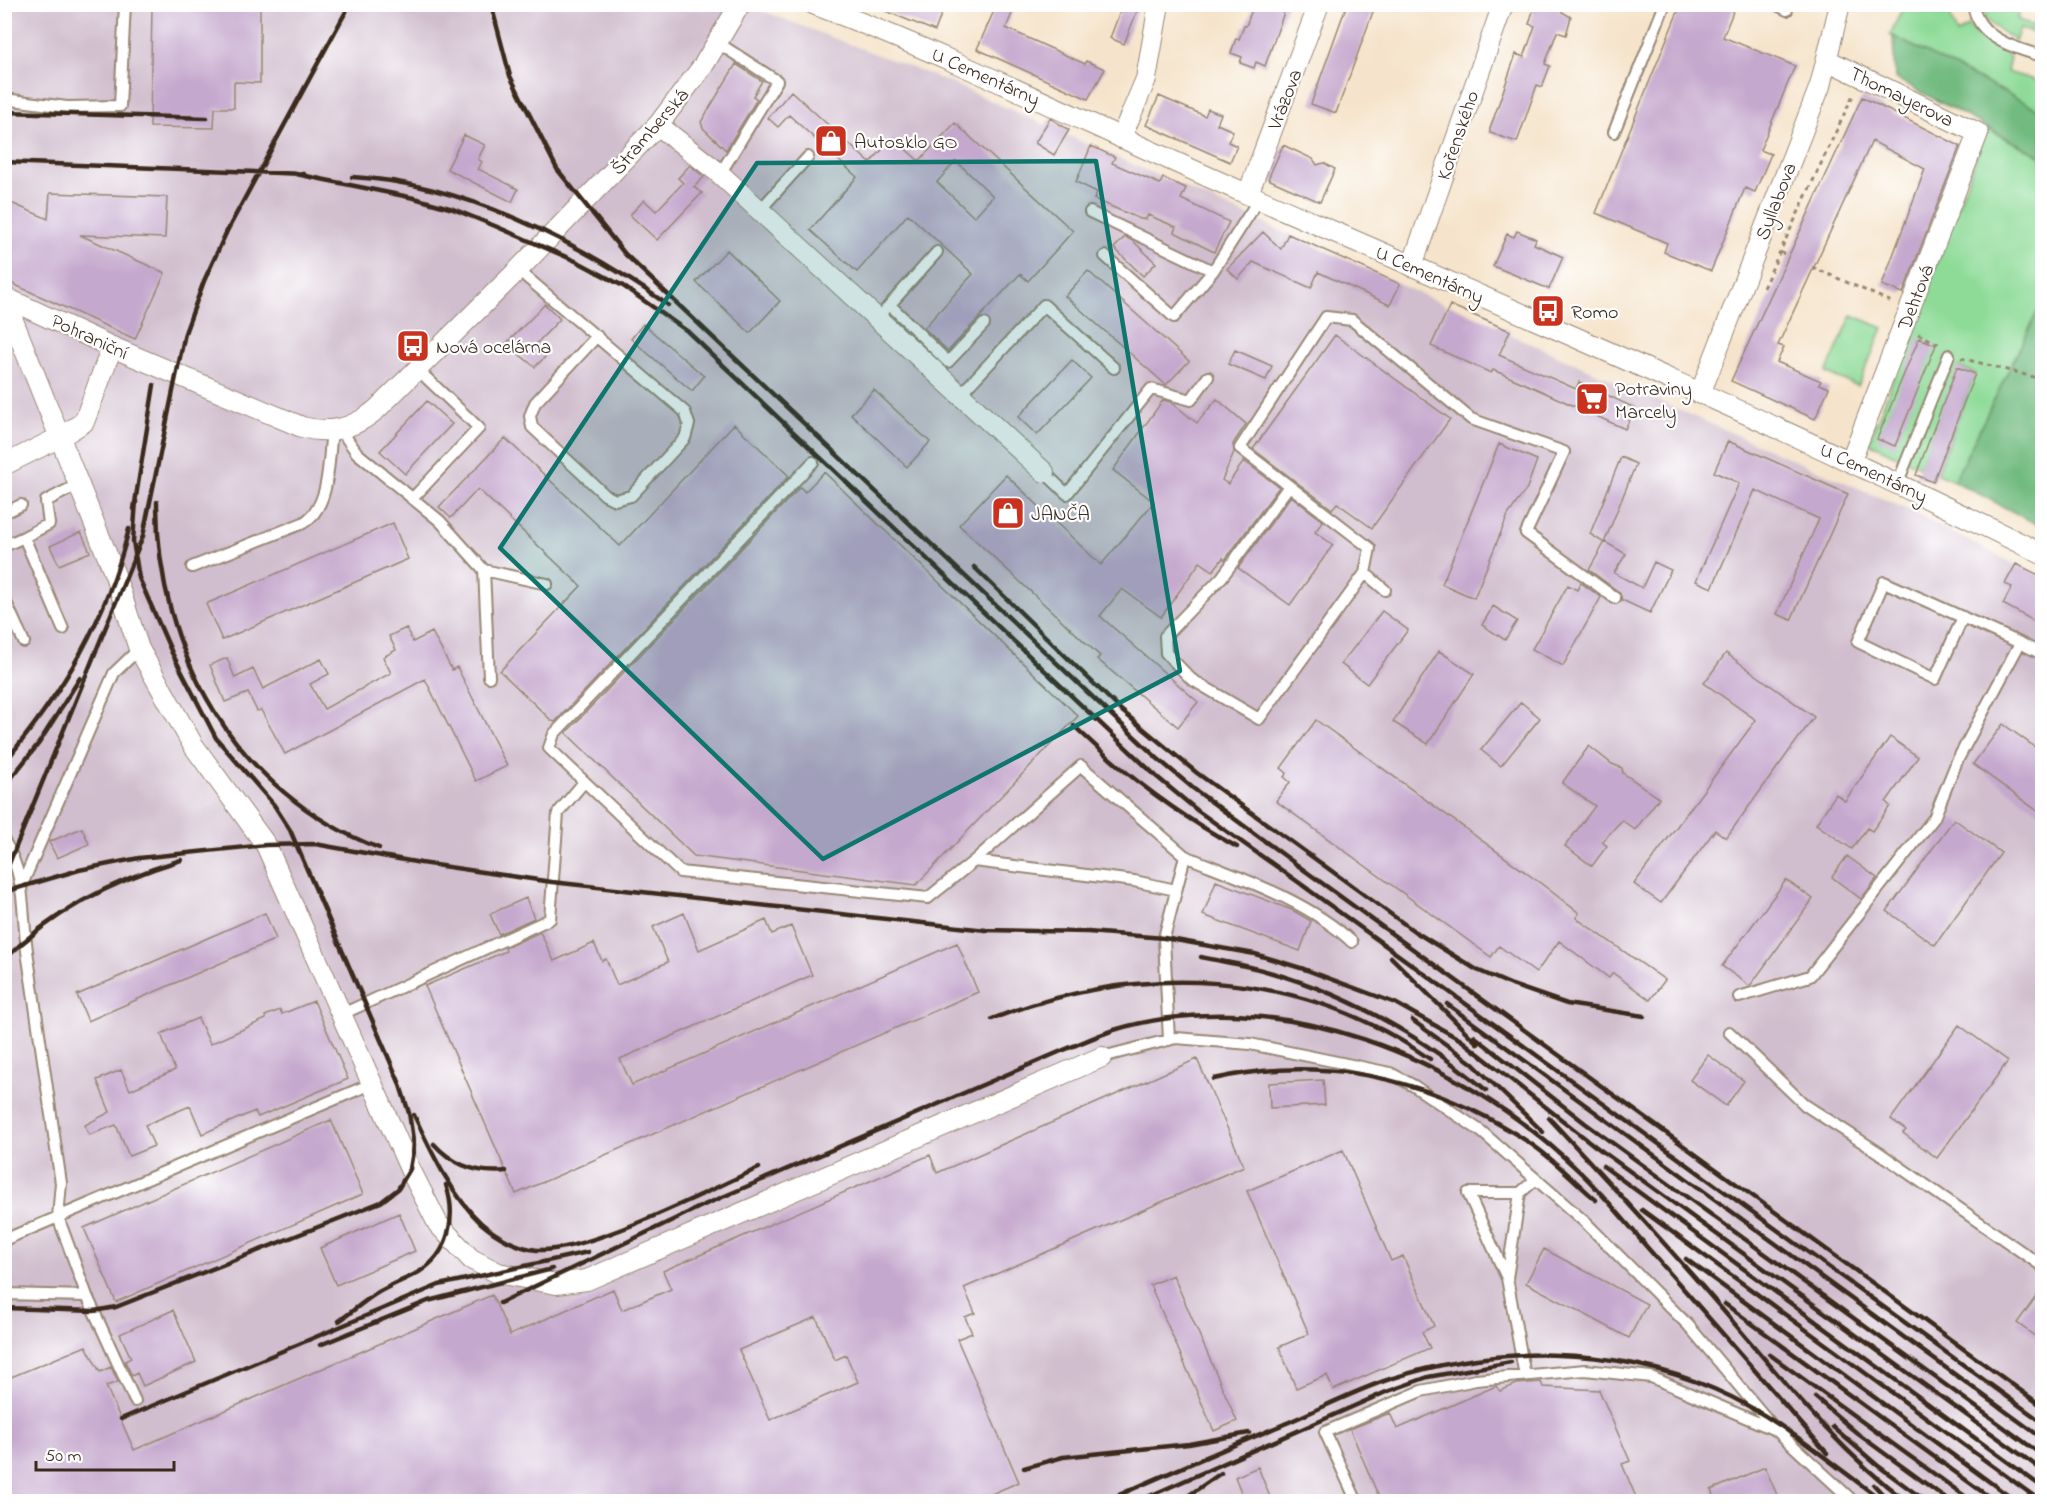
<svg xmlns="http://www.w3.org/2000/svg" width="2047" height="1506" font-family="'Indie Flower',sans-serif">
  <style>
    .industrial { fill: #d0bdcd }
    .green { fill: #8edb98; stroke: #64825b; stroke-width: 1.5 }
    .forest { fill: #72bb80; stroke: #56724f; stroke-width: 1.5 }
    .building { fill: #c5a8cd; fill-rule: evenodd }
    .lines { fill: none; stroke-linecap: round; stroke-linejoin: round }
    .lane-casing { stroke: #988774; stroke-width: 14 }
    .street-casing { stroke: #988774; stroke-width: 22 }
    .path { stroke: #988774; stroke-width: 3; stroke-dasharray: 4.5 4.5; stroke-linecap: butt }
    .lane { stroke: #fff; stroke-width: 10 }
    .street { stroke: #fff; stroke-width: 20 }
    .rail { stroke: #3b2a1e; stroke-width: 4.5 }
    .marked { fill: #0f766e; fill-opacity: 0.2; stroke: #0f766e; stroke-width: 4.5; stroke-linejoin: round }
    .labels { text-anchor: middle; stroke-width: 4.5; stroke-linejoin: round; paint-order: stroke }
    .street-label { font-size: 20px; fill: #3b2a1e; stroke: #fff }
    .poi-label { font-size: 20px; fill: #3b2a1e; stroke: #fff; text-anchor: start }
  </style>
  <rect width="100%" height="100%" fill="#fff"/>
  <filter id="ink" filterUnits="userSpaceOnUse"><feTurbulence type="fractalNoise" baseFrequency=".0167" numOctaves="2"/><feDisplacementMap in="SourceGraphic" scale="12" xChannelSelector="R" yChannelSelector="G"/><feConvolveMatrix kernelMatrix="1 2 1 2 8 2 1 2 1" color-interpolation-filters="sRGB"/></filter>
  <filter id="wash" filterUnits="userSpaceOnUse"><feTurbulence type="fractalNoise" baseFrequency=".008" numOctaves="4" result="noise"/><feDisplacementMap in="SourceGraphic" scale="24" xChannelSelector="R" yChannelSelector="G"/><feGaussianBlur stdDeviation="1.35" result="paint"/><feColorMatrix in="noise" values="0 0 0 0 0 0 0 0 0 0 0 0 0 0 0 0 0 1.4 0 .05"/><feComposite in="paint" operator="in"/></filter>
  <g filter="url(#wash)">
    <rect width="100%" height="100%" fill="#f5e4cb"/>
    <path class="industrial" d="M728,4L768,13L949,82L1681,411L1904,508L2042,578V1501L5,1502V5Z"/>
    <path class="green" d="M1904,5H1950L1951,19L1957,34L1968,26L1981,39L2010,57L2007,72L2042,82V111L1890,35Z
      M1980,5H2023L2020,10L2017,11L2019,13L2017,19L2033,27L2042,10V35L2020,29L2015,41L1988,22Z
      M1987,129L2042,157V303L1954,481L1937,474L1975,373L1958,367L1920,466L1869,443Z
      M1852,315L1883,328L1858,386L1826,373Z
      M2042,341V448C2033,414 2032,375 2042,341Z"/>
    <path class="forest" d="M1893,36L2042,111V157L1895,78Z
      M2042,303V322L2039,329L2042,331L2035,379L2038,424L2042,448V527L1954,481Z"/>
    <g id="blocks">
      <path class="building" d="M152,4H260V83L234,82V108H215L214,128L150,127Z
        M868,4H945L935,31Z
        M997,4H1016L1006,28L1085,64L1086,61L1105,69L1088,99L977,49Z
        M1123,4H1140L1124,44L1110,38Z
        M1254,4H1287L1265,66L1256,62L1254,68L1240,63L1242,57L1231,53L1236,38L1239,39L1244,26H1246Z
        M1347,4H1363L1374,9L1336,113L1311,104Z
        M1532,4H1560L1559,10L1571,17L1566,35L1557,32L1545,64L1550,66L1542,87L1537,85L1517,142L1490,133V129L1516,54L1524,57L1535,26L1529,24L1533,11Z
        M1681,4H1736L1723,37L1795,66L1760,150L1771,154L1755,192L1745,188L1711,271L1664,252L1667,243L1596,213Z
        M736,64L762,81L753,96L757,99L726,150L703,128L701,122Z
        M791,91L870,163L893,138L919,161L955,123L1073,231L1028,281L1020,274L948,351L924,328L973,274L908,214L857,272L810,230L857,177L789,115L778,127L768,118ZM956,161L993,196L974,217L937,182Z
        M1159,96L1205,116L1208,109L1221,114L1217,124L1233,131L1228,142L1237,146L1230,162L1146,125Z
        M1862,97L1960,146L1903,293L1882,285L1925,169L1872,141L1778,345L1784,347L1777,362L1821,381L1819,384L1829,388L1815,419L1731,381Z
        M1050,118L1069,130L1054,155L1035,143Z
        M464,135L485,145L478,159L482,162L478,169L518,189L512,202L447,169Z
        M1283,145L1313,159L1317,165L1324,163L1335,169L1320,202L1268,179Z
        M1091,146L1115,157L1112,163L1160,184L1163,178L1186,188L1181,199L1229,222L1214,252L1174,232L1176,227L1148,215L1146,219H1140L1094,199L1097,192L1076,182Z
        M690,165L704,177L694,187L702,193L657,240L630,215L644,200L656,211L683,183L678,178Z
        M50,193L167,197L165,238L80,235L165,273L135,339L4,280V200L48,219Z
        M1517,231L1536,239L1534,244L1563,257L1549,289L1493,266L1507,234L1514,237Z
        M1263,232L1281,249L1288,234L1400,284L1390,305L1318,272L1311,288L1253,262L1238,279L1227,269Z
        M1125,237L1133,241L1156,263L1143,276L1114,248Z
        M727,250L780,301L750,333L696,282Z
        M1088,271L1189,361L1166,385L1065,296Z
        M545,304L560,319L536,344L547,355L535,367L506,344Z
        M1450,305L1510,331L1499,355L1576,389L1579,382L1635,408L1625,429L1528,385L1493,370L1491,373L1431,346Z
        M643,324L704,376L692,391L631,339Z
        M1335,335L1450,419L1372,528L1337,503L1332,509L1253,449Z
        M1919,338L1936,345L1895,446L1877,439Z
        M1235,350L1272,366L1266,380L1228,364Z
        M1072,360L1091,378L1037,435L1018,417Z
        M1957,367L1975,374L1933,482L1916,475Z
        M874,390L930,442L907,467L851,414Z
        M1217,399L1246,424L1233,444L1234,452L1222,480L1228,484L1244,461L1279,487L1225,560L1223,558L1213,571L1200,562L1161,617L1122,589L1100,616L1198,702L1178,727L1097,659L1100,656L959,525L1006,475L1101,565L1154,502L1113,470L1163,400L1171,402L1197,423Z
        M427,401L452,424L405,474L380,451Z
        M734,424L789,476L555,722L552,721L500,671L581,586L478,489L451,518L439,507L505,438L620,546Z
        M1728,441L1848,494L1791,620L1777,614L1819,519L1755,490L1712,588L1696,581L1739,483L1714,472Z
        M1499,444L1537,460L1527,488L1508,515L1474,598L1442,584Z
        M1621,457L1636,464L1604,543L1590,534Z
        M824,472L1078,716L916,885L694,856L566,733L800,487L805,492Z
        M1291,496L1323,521L1315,532L1333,545L1290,605L1238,568Z
        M393,523L408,559L222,640L206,604Z
        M81,532L90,552L59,565L50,546Z
        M1605,542L1626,554L1614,573L1642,588L1654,562L1671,570L1650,613L1622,600L1619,592L1589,570Z
        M2016,564L2043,577V626L2003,604L2012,587L2005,584Z
        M1581,583L1601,597L1563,666L1532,649L1568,585L1577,590Z
        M1493,606L1517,621L1505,640L1482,625Z
        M1382,611L1408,630L1367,684L1341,664Z
        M406,628L413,642L432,632L452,670L457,667L507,766L476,781L425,679L285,754L261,710L257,711L248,693L225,702L210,665L227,658L235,678L253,669L263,689L321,659L329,674L310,684L324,709L391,673L383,657L396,650L389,636Z
        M1439,651L1474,674L1428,744L1393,722Z
        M1726,653L1814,717L1726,838L1715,830L1661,903L1634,884L1756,720L1704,683Z
        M1521,702L1540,718L1501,766L1481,750Z
        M1316,720L1543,885L1579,913L1576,918L1665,980L1650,1000L1613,973L1609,978L1559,941L1536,973L1499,946L1491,957L1276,801L1290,782L1284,777L1287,773L1281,768Z
        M2003,724L2043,753V815L1973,764Z
        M1890,737L1918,757L1886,802L1890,806L1872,831L1867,828L1852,849L1816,824L1836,794L1845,801Z
        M1589,746L1612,764L1622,768L1623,773L1659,798L1635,830L1622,820L1602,842L1607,846L1592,866L1565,846L1595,806L1562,783Z
        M1954,819L2001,853L1935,945L1887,911Z
        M82,828L89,844L57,858L49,842Z
        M1847,856L1877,878L1861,899L1832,877Z
        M1786,880L1813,899L1750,986L1722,966Z
        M1216,881L1292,910L1311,921L1300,951L1203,915Z
        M526,898L534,918L499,934L490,914Z
        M265,913L276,939L88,1021L77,995Z
        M684,913L699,950L766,920L772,934L791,926L812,975L620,1059L632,1085L957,943L978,992L516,1194L425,986L506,951L505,948L540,932L554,961L594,943L602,961L606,959L617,985L668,962L653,927Z
        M314,1001L348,1079L258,1117L255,1111L202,1134L190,1106L145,1125L154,1146L129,1156L116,1125L89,1135L85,1125L110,1112L97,1080L121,1070L130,1090L175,1070L161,1034L198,1018L210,1044L266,1019L265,1016L280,1010L282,1014Z
        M1959,1025L2008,1061L1937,1158L1903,1133L1906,1130L1891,1119Z
        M1708,1055L1744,1081L1726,1106L1690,1080Z
        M1197,1059L1244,1166L964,1288L975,1313L965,1317L972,1333L957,1339L1019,1482L973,1502H4V1380L86,1346L100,1372L111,1367L118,1382L106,1386L134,1450L492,1295L510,1335L613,1289L622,1310L671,1289L663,1271L930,1155L937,1173ZM816,1317L835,1360L846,1355L858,1382L770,1420L739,1350Z
        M1323,1080L1325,1105L1270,1108L1269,1083Z
        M331,1120L363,1194L116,1302L84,1228Z
        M1343,1150L1391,1261L1403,1256L1434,1326L1422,1332L1430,1348L1333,1390L1327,1375L1296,1388L1279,1347L1309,1334L1247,1191Z
        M399,1213L415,1251L336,1285L320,1248Z
        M1544,1249L1647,1304L1629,1338L1526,1283Z
        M1173,1275L1237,1421L1214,1431L1150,1285Z
        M2043,1287V1342L2017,1323Z
        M173,1310L196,1362L143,1386L137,1373L132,1376L125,1361L131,1358L120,1334Z
        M1541,1382L1543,1387L1599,1390L1630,1461L1622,1464L1638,1502H1381L1350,1429L1390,1413L1397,1429L1496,1386L1500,1391L1517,1384Z
        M1258,1467L1272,1502H1245L1235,1477Z
        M1765,1467L1780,1502H1716L1711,1490Z"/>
    </g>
  </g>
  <g filter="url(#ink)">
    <use href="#blocks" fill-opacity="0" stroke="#988774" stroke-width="1.5"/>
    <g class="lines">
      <g class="lane-casing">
        <path id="lane" d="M1775,4L1787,10
          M1973,4C1977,38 2015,48 2042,56
          M718,43L777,81L720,174
          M4,99L67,107L120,106L125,4
          M1614,132L1665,4
          M760,210L808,157
          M1090,212L1213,271
          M1105,256L1174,317L1213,271L1259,199
          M518,270L685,412L689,424L685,438L631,496L615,500L605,495L532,427L530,416L535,403L597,336
          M890,305L948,362L984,324
          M886,309L937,252
          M960,395L1044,305L1114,368
          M340,429L357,453L440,521L484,570L489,677
          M813,462L554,734L549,748L680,872L928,898L974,861
          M1044,472L1067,494L1151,389L1191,400L1208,377
          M1898,482L1949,355
          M1289,486L1222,577L1165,636L1166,653L1191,679L1259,719L1365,573
          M412,499L479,428L416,368
          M4,513L21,505
          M4,546L24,537
          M192,567L303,523C331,507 328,459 332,430
          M484,570L547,584
          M1385,590L1365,573L1370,548L1240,448L1326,317L1352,320L1471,419L1564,452L1526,533L1615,598
          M4,598L24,642
          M1963,617L1935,679L1858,642L1884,582L2020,643
          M63,629L24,537L49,524L46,501L79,484
          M4,841C26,874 22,914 27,951C38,1029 50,1106 61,1183L58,1217L371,1084
          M1185,856C1242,879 1307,900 1352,942
          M21,887L114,673L139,649
          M1739,997L1810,976L1934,818L1957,761L2020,643L2042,654
          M340,1015L550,919L558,813L584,782
          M1729,1032L1805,1105L1881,1154L2042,1266
          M1169,1040L1164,938L1185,856L1081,766L974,861L1134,881L1176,890
          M1102,1057L1176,1038L1250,1044L1390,1073L1414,1086L1482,1132L1586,1223L1688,1325L1776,1430L1854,1502
          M4,1240L58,1217L87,1296L135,1401
          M1507,1278L1520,1193
          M4,1294L87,1296
          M1525,1376L1507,1278L1468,1193H1520L1536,1179
          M1357,1502L1325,1432L1421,1391L1476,1380L1585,1370L1651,1377L1773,1429"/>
      </g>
      <g class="street-casing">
        <path id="street" d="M813,4C961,60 1102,131 1247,194C1514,310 1782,425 2042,554
          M1827,60L1978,133L1851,460
          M658,125L720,174L1044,472
          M1121,138L1146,79L1159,4
          M1248,194L1319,4
          M1412,266L1503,4
          M4,297L112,347L302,427C331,435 355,428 377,409L518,270L658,125L703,66L740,4
          M8,299L12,318L115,575L139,649L193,745L266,845L410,1169L438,1224L471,1259L498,1273L556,1284L587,1280L1102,1057
          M1700,394L1820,86L1840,4
          M4,465L60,437L84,422L112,347"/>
      </g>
      <path class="path" d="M1780,252L1788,256
        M1812,267L1894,303
        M1763,288L1854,93
        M1918,334L1941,345
        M1961,358L2041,379"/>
      <use href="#lane" class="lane"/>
      <use href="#street" class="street"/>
      <path class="rail" d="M491,4L510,76L557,169L625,254L1157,758L1194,789L1304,870L2042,1406
        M4,112L207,118
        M4,162L304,174
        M296,174L414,198L453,209L495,226L578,262L623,286L687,331L1157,777L1198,811L1308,889
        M352,177C461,182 581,243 668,305
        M157,502C156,651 236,794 379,848
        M134,509L154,385
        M974,567L1122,711L1197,773L1414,931L1477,970L1512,985L1567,1004L1644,1016
        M1074,726C1124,774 1176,814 1237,847
        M4,763C64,690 106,621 129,529
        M4,787L39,743L80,678
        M4,876L143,536L185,333L204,281L227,231L350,4
        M1302,885L2042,1422
        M4,892L79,870L139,858L266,845L315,844L421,863L552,882L986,930L1088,932L1164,938L1255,954L1304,969L1395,1003L1461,1040L1595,1146L2042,1470
        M1201,957C1224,962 1247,965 1269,972C1350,995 1421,1036 1486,1090
        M1391,957L1478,1044
        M4,960C54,910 114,880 181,860
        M1447,1004L2042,1438
        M992,1019C1137,962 1299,967 1430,1059
        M1412,1020L1472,1063L1543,1132
        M1474,1036L1585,1123L2042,1455
        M1214,1079C1309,1057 1403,1073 1488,1118C1506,1128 1526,1139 1542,1152C1561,1167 1578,1184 1596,1200
        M414,1115C431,1151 451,1195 481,1223C496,1236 517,1248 537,1250C589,1253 708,1190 759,1168
        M1549,1118C1607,1180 1665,1243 1721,1308C1780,1376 1834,1447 1907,1502
        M434,1144C453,1165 477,1174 506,1171
        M1603,1166L2042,1487
        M1642,1210L2042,1502
        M1639,1238L1827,1453
        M1686,1259L2017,1502
        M500,1303L704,1205L1059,1052C1077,1045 1096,1036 1114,1030C1279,981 1461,1057 1580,1172C1603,1194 1623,1219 1644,1243
        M1725,1304L1996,1502
        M4,1308L94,1311L116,1307L381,1202L398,1189L410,1169L414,1146L409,1113L399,1082L290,830L274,805L216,738L172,653L139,578L133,541L136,501
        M339,1321C352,1312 364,1301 377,1293C390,1285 405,1280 419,1272C449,1254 457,1217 446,1185
        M320,1345L428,1301L552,1269
        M1769,1354L1973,1502
        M1815,1397L1858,1434L1951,1502
        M121,1419L439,1285L588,1252
        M1833,1427L1877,1465L1927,1502
        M1024,1468L1063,1457L1189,1444L1249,1433
        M1874,1485L1890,1502
        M1103,1502C1162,1476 1222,1450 1282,1425C1318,1410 1353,1391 1390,1379C1494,1345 1612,1345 1714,1389C1773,1414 1825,1458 1876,1496
        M1136,1502L1386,1392L1428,1377L1511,1362
        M1179,1502L1221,1473"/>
    </g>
  </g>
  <path class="marked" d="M1096,161L1180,671L823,859L500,548L757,163Z"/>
  <defs>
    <g id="shop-square" transform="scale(1.725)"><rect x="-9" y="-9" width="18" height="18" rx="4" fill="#c8321e" stroke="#fff"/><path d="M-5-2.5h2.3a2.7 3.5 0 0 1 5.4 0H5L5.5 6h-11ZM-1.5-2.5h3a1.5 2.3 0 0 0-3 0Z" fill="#fff"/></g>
    <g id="bus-square" transform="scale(1.725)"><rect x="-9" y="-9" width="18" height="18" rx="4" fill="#c8321e" stroke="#fff"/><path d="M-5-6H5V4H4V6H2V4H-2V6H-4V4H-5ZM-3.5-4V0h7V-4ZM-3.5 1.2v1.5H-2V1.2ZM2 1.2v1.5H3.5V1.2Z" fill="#fff"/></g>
    <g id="supermarket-square" transform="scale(1.725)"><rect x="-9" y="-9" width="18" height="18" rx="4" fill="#c8321e" stroke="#fff"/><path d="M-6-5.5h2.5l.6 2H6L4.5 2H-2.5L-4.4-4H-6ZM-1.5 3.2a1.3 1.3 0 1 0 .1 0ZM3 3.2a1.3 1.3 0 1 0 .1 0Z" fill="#fff"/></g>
  </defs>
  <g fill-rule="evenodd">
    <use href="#shop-square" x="831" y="141"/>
    <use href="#bus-square" x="1548" y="311"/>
    <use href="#bus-square" x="413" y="346"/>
    <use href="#supermarket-square" x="1592" y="399"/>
    <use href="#shop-square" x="1008" y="513"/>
  </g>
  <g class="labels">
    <g class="street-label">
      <text transform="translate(986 76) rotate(24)" y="7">U Cementárny</text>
      <text transform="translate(1902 96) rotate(26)" y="7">Thomayerova</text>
      <text transform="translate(1284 99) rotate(-69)" y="7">Vrázova</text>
      <text transform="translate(649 131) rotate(-49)" y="7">Štramberská</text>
      <text transform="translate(1457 135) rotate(-71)" y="7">Kořenského</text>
      <text transform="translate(1775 201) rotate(-69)" y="7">Syllabova</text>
      <text transform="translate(1430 274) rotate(24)" y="7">U Cementárny</text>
      <text transform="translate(1915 297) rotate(-69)" y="7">Dehtová</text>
      <text transform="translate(90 336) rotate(25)" y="7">Pohraniční</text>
      <text transform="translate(1874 472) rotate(25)" y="7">U Cementárny</text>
    </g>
    <g class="poi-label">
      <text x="854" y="148">Autosklo GO</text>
      <text x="1571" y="318">Romo</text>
      <text x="436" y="353">Nová ocelárna</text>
      <text x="1615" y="395">Potraviny<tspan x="1615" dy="23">Marcely</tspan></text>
      <text x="1031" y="520">JANČA</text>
    </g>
  </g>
  <rect width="2047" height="1506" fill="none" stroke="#fff" stroke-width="24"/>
  <path d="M36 1461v9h138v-9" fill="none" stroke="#3b2a1e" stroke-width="3"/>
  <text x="45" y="1461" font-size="18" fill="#3b2a1e" stroke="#ffffff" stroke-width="4.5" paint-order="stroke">50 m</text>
</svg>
